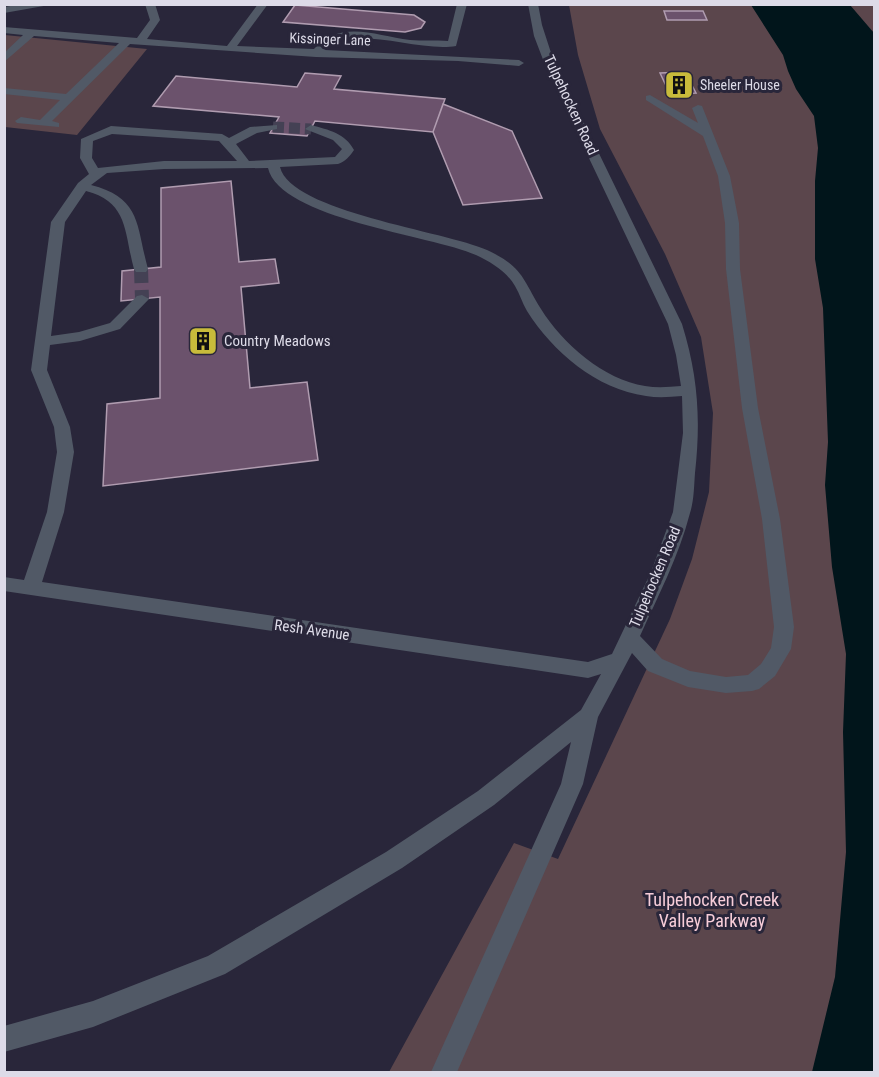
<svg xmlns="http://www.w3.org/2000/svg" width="879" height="1077" font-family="'Roboto Condensed',sans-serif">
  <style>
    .green { fill: #5b464c }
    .water { fill: #01151b }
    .building { fill: #6b526c; stroke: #b09cb0; stroke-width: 1.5 }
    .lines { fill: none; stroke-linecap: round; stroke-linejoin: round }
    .minor-tunnel-far1 { stroke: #444154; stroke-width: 11; stroke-dasharray: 11 5; stroke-linecap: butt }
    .minor-tunnel { stroke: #444154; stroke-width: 14; stroke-dasharray: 14 7; stroke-linecap: butt }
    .minor { fill: #515966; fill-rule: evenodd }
    .labels { text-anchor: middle; stroke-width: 6; stroke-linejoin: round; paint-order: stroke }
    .far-street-label { font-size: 14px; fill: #dddbe8; stroke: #29263a }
    .far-poi-label { font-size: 14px; fill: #dddbe8; stroke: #29263a; text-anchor: start }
    .street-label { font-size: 15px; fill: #dddbe8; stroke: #29263a }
    .poi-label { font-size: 15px; fill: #dddbe8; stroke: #29263a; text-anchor: start }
    .near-park-label { font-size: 18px; fill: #f7cdd9; stroke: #29263a }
  </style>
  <rect width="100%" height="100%" fill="#29263a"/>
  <path class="green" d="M569,5H874V1072H389L514,843L558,859L670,619L692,559L709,492L713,413L701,337L665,254L600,129L578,55Z
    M5,35L147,49L77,135L5,127Z"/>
  <path class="water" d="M751,5H850L874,33V1072H812L835,977L846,852L843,732L846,654L832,567L825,485L828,442L823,308L815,259V181L818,148L814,116L796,89L788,71L783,55Z"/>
  <path class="building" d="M295,5L414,15L425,22L421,28L405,32L283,22Z
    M664,11H703L707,20H667Z
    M685,72L696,93L670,94L660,73Z
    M305,73L341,76L334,89L445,99L433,132L315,121L307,136L270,133L279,117L153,106L176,76L297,87Z
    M443,104L512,131L542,198L463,205L433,132Z
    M231,181L239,262L275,259L279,283L241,287L250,388L307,382L318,460L103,486L107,404L160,398V297L121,301L122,271L161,267V188Z"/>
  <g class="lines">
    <path class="minor-tunnel-far1" d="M273,127L311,129"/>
    <path class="minor-tunnel" d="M141,269L142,299"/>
    <path class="minor" d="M23,4H55L4,13V7Z
      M145,4H155L160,20L147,39L227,46L258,4H268L237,46L314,49C341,19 376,36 410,40C422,41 435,40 448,41L457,4H467L456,46C419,53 348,22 325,50L519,60L524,63L519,66L458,61L316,57L130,44L52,121L59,123V127L17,123L15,121L21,117L40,120L60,100L4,94V88L66,94L119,43L34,36L4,62V53L23,35L4,33V27L137,38L150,20Z
      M528,4H538L542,25L553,59L682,324C698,376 701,418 695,473C694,486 694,501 690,513C679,556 658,596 640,636L662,659L690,671L726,677L748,675L761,664L771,648L774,627L762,519L742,408L726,269L725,223L718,176L703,136L646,100V96L650,95L698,123L692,108L698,105L702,106L730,176L739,223L740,269L758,408L780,519L794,627L791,649L775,676L759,689L752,691L726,693L688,687L648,671L632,653L598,717L583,784L457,1072H431L561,784L571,742L494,805L402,868L225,974L93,1027L4,1052V1026L93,1001L208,956L386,852L478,791L581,710L601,674L588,678L4,591V577L24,580L47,512L57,452L54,427L31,370L51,222L78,183L89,174L80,158L81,139L111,126L222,134L229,138L250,127L277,125V129L257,133L236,144L249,161L335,157L342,149L333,140L305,129L311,125C329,130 345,133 354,150C350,156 345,162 338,164L280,167C291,212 445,231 487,250C523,267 522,278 541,309C562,343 604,380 645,386C657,388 669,387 681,386L676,355L668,324L547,70L534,36ZM112,134L219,141L237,161H164L98,168L92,158L93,141ZM268,168C280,219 431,235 476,255C491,262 507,272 515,286C520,294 522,303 527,311C553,352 596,389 646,396C658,398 670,397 682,396L683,433L673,512L651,572L612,654L588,662L42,582L64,512L74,452L70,427L47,370L50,345L80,341L120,329L149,299L142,295L137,296L110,323L79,332L51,336L65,222L86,191C129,202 124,233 134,269L136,272H146L148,269C136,226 142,198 91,185L107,173L164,169Z"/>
  </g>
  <defs>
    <g id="building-square" transform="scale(1.5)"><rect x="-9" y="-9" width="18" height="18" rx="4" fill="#c8bb3b" stroke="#29263a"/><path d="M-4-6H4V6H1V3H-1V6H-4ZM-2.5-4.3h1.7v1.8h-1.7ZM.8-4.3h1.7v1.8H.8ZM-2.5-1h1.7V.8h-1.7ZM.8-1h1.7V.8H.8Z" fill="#111"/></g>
  </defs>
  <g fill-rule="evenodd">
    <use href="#building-square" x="679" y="85"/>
    <use href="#building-square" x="203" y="341"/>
  </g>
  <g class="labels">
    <g class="far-street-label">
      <text transform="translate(330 39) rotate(2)" y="5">Kissinger Lane</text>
    </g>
    <g class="far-poi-label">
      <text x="700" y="90">Sheeler House</text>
    </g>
    <g class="street-label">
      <text transform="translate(571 105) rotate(65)" y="5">Tulpehocken Road</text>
      <text transform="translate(655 577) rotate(-67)" y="5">Tulpehocken Road</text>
      <text transform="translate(312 630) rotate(8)" y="5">Resh Avenue</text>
    </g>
    <g class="poi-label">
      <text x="224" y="346">Country Meadows</text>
    </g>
    <g class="near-park-label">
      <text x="712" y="906">Tulpehocken Creek<tspan x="712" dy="21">Valley Parkway</tspan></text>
    </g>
  </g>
  <rect width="879" height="1077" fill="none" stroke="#dddbe8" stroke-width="12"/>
</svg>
